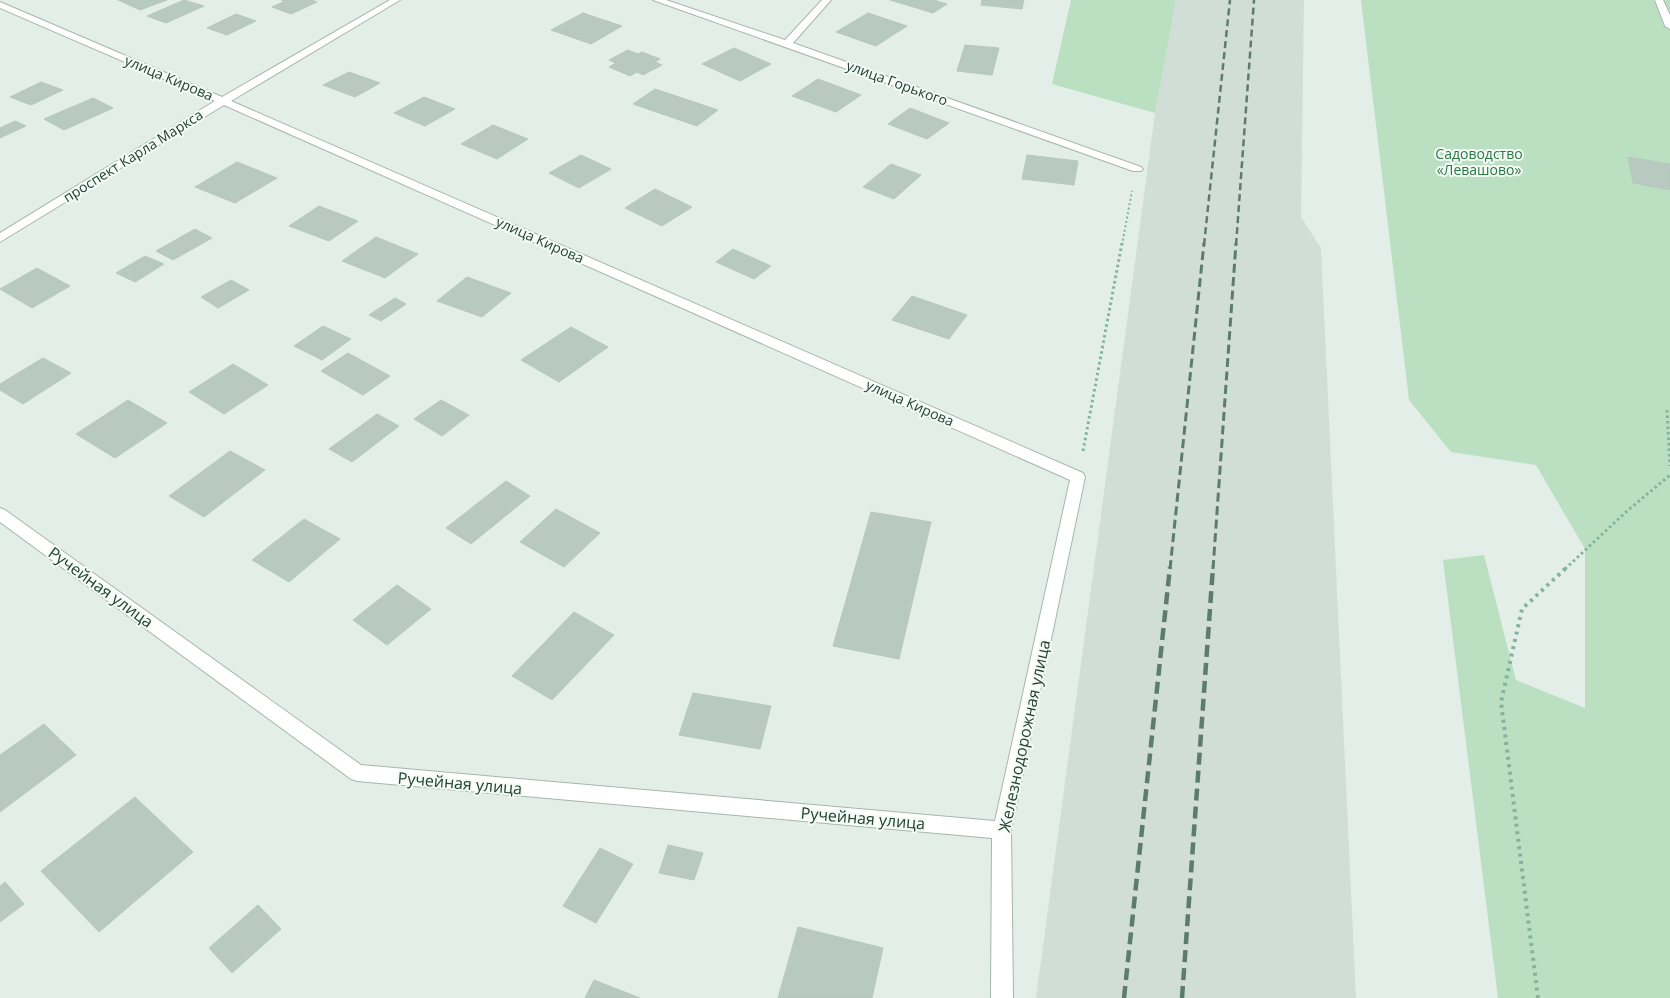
<svg xmlns="http://www.w3.org/2000/svg" width="1670" height="998" font-family="'Open Sans',sans-serif">
  <style>
    .built { fill: #d1ded7 }
    .green { fill: #bae0c1 }
    .building { fill: #b8c9c1; stroke: #b5c8be }
    .lines { fill: none; stroke-linecap: round; stroke-linejoin: round }
    .service-casing { stroke: #a5b6af; stroke-width: 2 }
    .minor-casing { stroke: #a5b6af; stroke-width: 2 }
    .path-far2 { stroke: #81b39f; stroke-width: 2; stroke-dasharray: 2 2.5; stroke-linecap: butt }
    .path-far1 { stroke: #81b39f; stroke-width: 3; stroke-dasharray: 2.5 3; stroke-linecap: butt }
    .path { stroke: #81b39f; stroke-width: 4; stroke-dasharray: 3 4.5; stroke-linecap: butt }
    .service { fill: #fff; fill-rule: evenodd }
    .minor { fill: #fff; fill-rule: evenodd }
    .rail-far2 { stroke: #5c7c71; stroke-width: 2.5; stroke-dasharray: 7 4; stroke-linecap: butt }
    .rail-far1 { stroke: #5c7c71; stroke-width: 3; stroke-dasharray: 9 4.5; stroke-linecap: butt }
    .rail { stroke: #5c7c71; stroke-width: 4.5; stroke-dasharray: 12 6; stroke-linecap: butt }
    .labels { text-anchor: middle; stroke-width: 4; stroke-linejoin: round; paint-order: stroke }
    .far-street-label { font-size: 14px; fill: #214035; stroke: #f4faf6 }
    .far-park-label { font-size: 14px; fill: #287a41; stroke: #f4faf6 }
    .street-label { font-size: 16px; fill: #214035; stroke: #f4faf6 }
  </style>
  <rect width="100%" height="100%" fill="#e3eee8"/>
  <path class="built" d="M1176,0H1304L1301,217L1321,248L1356,998H1036L1155,113Z"/>
  <path class="green" d="M1071,0H1176L1155,113L1052,84Z
    M1361,0H1670V998H1498L1443,560L1484,555L1516,680L1585,708V549L1536,465L1451,452L1409,400Z"/>
  <path class="building" d="M118,0H167L140,10Z
    M184,0L204,6L166,23L147,16Z
    M281,0H312L317,2L291,14L272,7L285,1Z
    M890,0H934L947,4L933,13Z
    M982,0H1024L1022,9L981,5Z
    M583,13L622,26L591,44L551,30Z
    M868,13L907,26L876,46L836,32Z
    M236,14L256,21L227,35L207,28Z
    M965,45L999,48L992,75L957,71Z
    M734,48L771,64L740,81L702,64Z
    M628,50L638,54L642,52L660,59L655,62L662,65L643,75L637,72L630,76L609,67L616,63L609,60Z
    M349,72L380,83L355,97L323,85Z
    M818,79L861,95L836,112L792,96Z
    M41,82L63,90L31,105L10,97Z
    M655,89L718,110L697,126L633,104Z
    M424,97L455,109L425,126L394,113Z
    M93,98L113,108L64,130L44,119Z
    M910,108L949,123L927,139L888,124Z
    M15,121L26,126L0,138V128Z
    M493,125L528,139L497,159L461,144Z
    M581,155L611,169L579,188L549,173Z
    M1027,155L1078,161L1074,185L1022,179Z
    M1628,157L1670,164V190L1633,183Z
    M237,162L277,178L235,203L195,187Z
    M891,164L921,175L894,199L863,187Z
    M655,189L692,207L662,226L625,208Z
    M319,206L358,221L329,241L289,226Z
    M195,229L212,238L173,260L156,251Z
    M376,237L418,254L385,278L342,261Z
    M733,249L771,266L754,279L716,262Z
    M145,256L164,264L135,282L116,273Z
    M37,268L70,286L32,308L0,289Z
    M467,277L511,293L482,317L437,301Z
    M231,280L249,290L218,308L201,297Z
    M912,296L967,315L949,339L892,320Z
    M395,298L406,304L381,321L369,315Z
    M323,326L351,339L322,360L294,346Z
    M571,327L608,347L559,382L521,360Z
    M348,353L390,376L363,395L321,371Z
    M43,358L71,373L23,404L0,390V384Z
    M233,364L268,385L224,414L189,392Z
    M128,400L167,423L115,458L76,434Z
    M441,400L469,415L442,436L414,419Z
    M377,414L399,426L352,462L329,449Z
    M230,451L265,470L204,517L169,496Z
    M506,481L530,496L471,544L446,528Z
    M556,509L600,533L564,567L520,542Z
    M871,512L931,522L899,659L833,646Z
    M304,519L340,539L289,582L252,560Z
    M397,585L431,609L387,645L353,620Z
    M574,612L614,635L552,700L512,676Z
    M693,693L771,706L760,749L679,735Z
    M44,724L76,755L0,812V755Z
    M135,797L193,852L99,932L41,871Z
    M668,845L703,853L694,880L659,873Z
    M600,848L633,864L596,923L563,906Z
    M5,882L24,904L0,922V886Z
    M258,905L281,929L232,973L209,948Z
    M798,927L883,948L872,998H778Z
    M594,980L640,998H585Z"/>
  <g class="lines">
    <g class="service-casing">
      <path id="service" d="M1655,0H1663L1670,15V29L1665,26Z"/>
    </g>
    <g class="minor-casing">
      <path id="minor" d="M390,0H400L231,101L1083,473L1085,477L1011,830L1013,998H991L992,838L357,781L351,779L0,522V508L5,510L361,765L995,821L1070,480L224,105L0,242V233L215,101L0,8V2L222,97Z
        M653,0H666L785,40L822,0H831L793,43L1141,167L1143,169L1141,171H1133Z"/>
    </g>
    <path class="path-far2" d="M1122,245L1132,191"/>
    <path class="path-far1" d="M1667,410L1670,466
      M1083,451L1122,243
      M1565,569L1626,512L1670,475"/>
    <path class="path" d="M1538,998L1501,702L1522,609L1567,567"/>
    <use href="#service" class="service"/>
    <use href="#minor" class="minor"/>
    <path class="rail-far2" d="M1204,245L1230,0
      M1236,245L1254,0"/>
    <path class="rail-far1" d="M1170,569L1204,243
      M1213,569L1236,243"/>
    <path class="rail" d="M1124,998L1170,567
      M1182,998L1213,567"/>
  </g>
  <g class="labels">
    <g class="far-street-label">
      <text transform="translate(169 78) rotate(23)" y="5">улица Кирова</text>
      <text transform="translate(897 83) rotate(20)" y="5">улица Горького</text>
      <text transform="translate(133 156) rotate(-32)" y="5">проспект Карла Маркса</text>
      <text transform="translate(540 240) rotate(24)" y="5">улица Кирова</text>
      <text transform="translate(910 403) rotate(24)" y="5">улица Кирова</text>
    </g>
    <g class="far-park-label">
      <text x="1479" y="159">Садоводство<tspan x="1479" dy="16">«Левашово»</tspan></text>
    </g>
    <g class="street-label">
      <text transform="translate(101 587) rotate(36)" y="6">Ручейная улица</text>
      <text transform="translate(1024 736) rotate(-78)" y="6">Железнодорожная улица</text>
      <text transform="translate(460 783) rotate(5)" y="6">Ручейная улица</text>
      <text transform="translate(863 818) rotate(5)" y="6">Ручейная улица</text>
    </g>
  </g>
</svg>
